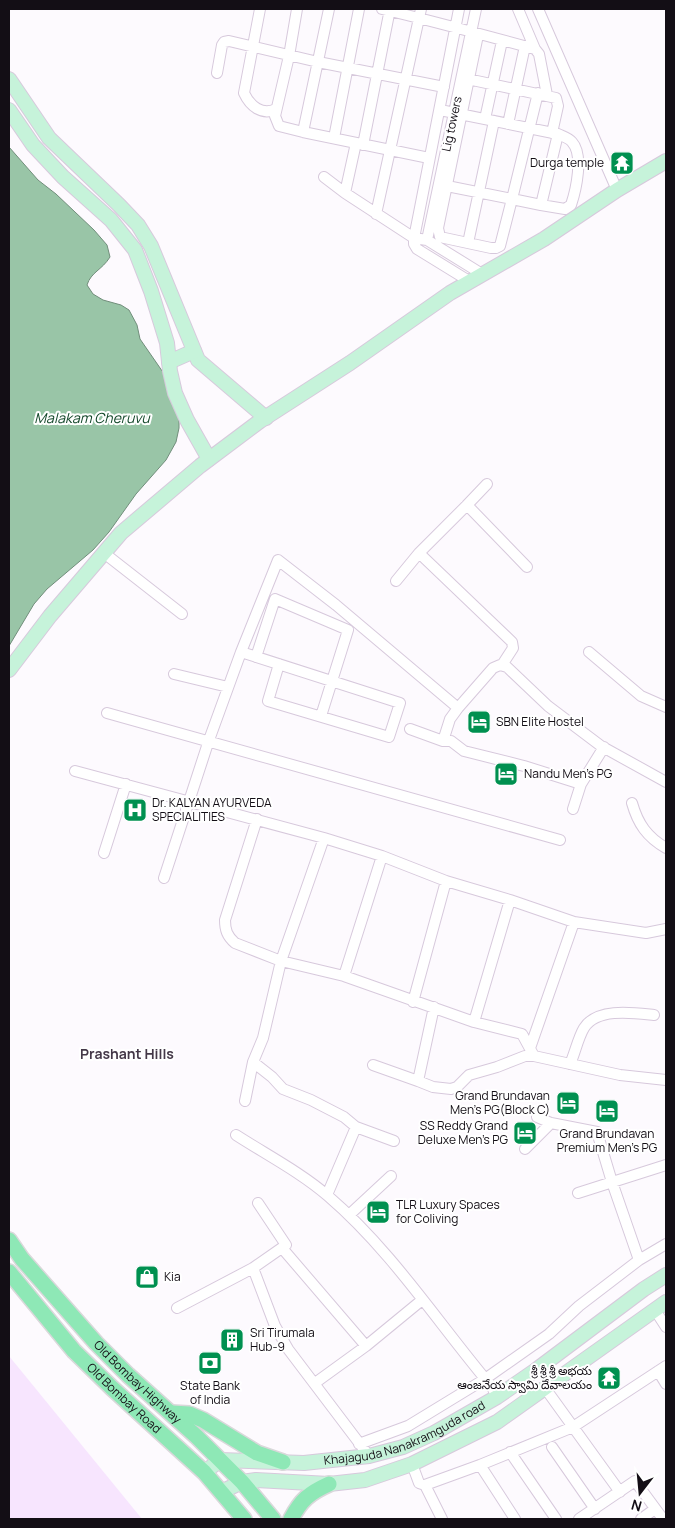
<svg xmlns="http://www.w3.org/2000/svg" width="675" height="1528" font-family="Manrope,'Noto Sans Telugu',sans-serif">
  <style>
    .green { fill: #f7e5fe }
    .water { fill: #99c5a7; stroke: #718e7b }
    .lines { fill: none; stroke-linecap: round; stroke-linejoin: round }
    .street-casing { stroke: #d7c9dc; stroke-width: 12 }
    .secondary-casing { stroke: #d7c9dc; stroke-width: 16 }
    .primary-casing { stroke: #d9d8da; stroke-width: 18 }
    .street { stroke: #fff; stroke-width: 10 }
    .secondary { stroke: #c6f3da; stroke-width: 14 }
    .primary { stroke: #8ee8b6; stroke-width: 15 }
    .labels { text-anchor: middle; stroke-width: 4; stroke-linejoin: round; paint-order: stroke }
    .street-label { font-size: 12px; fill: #130e15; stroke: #fff }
    .poi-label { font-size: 12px; fill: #130e15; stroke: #fff; text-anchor: start }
    .water-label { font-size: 14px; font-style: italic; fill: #114628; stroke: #fff }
    .neighbourhood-label { font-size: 14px; font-weight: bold; fill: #443848; stroke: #fff }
  </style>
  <rect width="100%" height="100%" fill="#fdfafe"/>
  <path class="green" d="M9,1356L142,1519H9Z"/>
  <path class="water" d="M9,147L38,180L56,194L94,230L107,245L110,257C102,270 91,272 87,285L93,294L103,300L121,305L129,310L137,325L140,339L167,378L179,407V428L176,442L166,460L136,494L109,532L93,550L47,589L34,604L9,646Z"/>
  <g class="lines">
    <g class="street-casing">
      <path id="street" d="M260,9L244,93C250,106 262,116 276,109
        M297,9L289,56L275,116L279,126L303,132
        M329,9L303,132L429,158
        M382,9C433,21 484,35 535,49L518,9
        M459,9L418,218L414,238V244L417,249L469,281
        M538,9L617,190
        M478,35L438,228L440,237L491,248H496L500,246L512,199L541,205L558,134
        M535,49L539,54L547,95
        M217,73L222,45L224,42L229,41L318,62L444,87
        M463,78L556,98L558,106L552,133
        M440,110L558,134C562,136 569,138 572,142C584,155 576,190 571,205L565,209L541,205
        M485,119L502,41
        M508,124L525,46
        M334,138L359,9
        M356,143L345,193L414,238L427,240L482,274
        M363,145L390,9
        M324,177L345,193
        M442,185L512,199L538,93
        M376,214L421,9
        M427,240L476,9
        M468,243L494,121
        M467,505L487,484
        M104,553L182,614
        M396,581L419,553
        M241,652L400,703L389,737L268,701L279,664
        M589,652L641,696L666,707
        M256,657L275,599L348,630L321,716
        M502,665L513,648L512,642L419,553L467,505L527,567
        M174,674L228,687
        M107,713L560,840
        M410,729L443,741
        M75,771L324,838L382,856L446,881L510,900L574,922L646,933L666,929
        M581,784L524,766L464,751L451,741H443L450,719L458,708L493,668L500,665L507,667L548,706L601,746L666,782
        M632,803C638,824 647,837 666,848
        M573,809L581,784L604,747
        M257,819L225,920C225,930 227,936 235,943L281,961L324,838
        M104,853L126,784
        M164,878L209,740L241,652L278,560L336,605L458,708
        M344,976L382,856
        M413,1002L446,881
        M434,1007L418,1081L433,1087L451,1089L457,1087L469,1075L497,1067L525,1056H534
        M474,1022L510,900
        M530,1048L574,922
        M253,1062L272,1077L283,1089L311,1100L344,1117L356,1127L327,1195
        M570,1064C575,1053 578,1038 584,1028C597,1007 635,1013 654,1015
        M373,1065L418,1081
        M245,1101L253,1062L263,1038L281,961L344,976L474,1022L522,1034L534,1056L620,1075L666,1080
        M537,1117L551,1123L597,1132L612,1182L639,1260
        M356,1127L394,1141
        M236,1135C267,1155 300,1172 328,1196C392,1251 438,1323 492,1387L497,1397
        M525,1149L551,1123
        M578,1193L666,1165
        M349,1215L391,1176
        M282,1248L366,1346
        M253,1268L275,1326L288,1349L369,1456
        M177,1308L253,1268L286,1245L258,1203
        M655,1310L666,1327
        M658,1371L666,1384
        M315,1383L366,1346L422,1300
        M545,1388L620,1492
        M359,1444L408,1426L485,1379L549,1334L579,1306L639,1260L666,1244
        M552,1447L595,1509
        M510,1452L556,1519
        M412,1464L419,1483L425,1485L480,1465L573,1427L666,1366
        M480,1465L515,1519
        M425,1485L442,1519
        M579,1519L635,1481L663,1519
        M641,1519L655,1509"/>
    </g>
    <g class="secondary-casing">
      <g id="secondary">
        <path d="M9,79L49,138L119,205L138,225L151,246L198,360L266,418"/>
        <path d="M9,110L33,145L63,177L111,220L135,250L151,291L167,343L170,371L175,393L187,420L209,459"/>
        <path d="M169,362L194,351"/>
        <path d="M9,670L50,616L121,533L200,466L260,421L350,363L450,293L544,239L617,190L666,161"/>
        <path id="s1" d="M204,1472L221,1460L304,1463L369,1456L403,1447L434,1433L497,1397L536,1370L644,1289L666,1275"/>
        <path d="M221,1492L242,1482L256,1480L329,1484L365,1480L412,1464L497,1422L666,1302"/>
      </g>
    </g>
    <g class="primary-casing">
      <g id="primary">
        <path id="s2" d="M9,1240L22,1259L96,1343L128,1375L196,1436L242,1482L273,1519"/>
        <path id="s3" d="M9,1272L74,1351L112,1388L204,1472L244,1519"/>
        <path d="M172,1413L189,1414L203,1420L257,1453L283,1462"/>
        <path d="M291,1519C301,1500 309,1493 329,1484"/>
      </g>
    </g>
    <use href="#street" class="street"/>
    <use href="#secondary" class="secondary"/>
    <use href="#primary" class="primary"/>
  </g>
  <defs>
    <g id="temple-square" transform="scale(1.25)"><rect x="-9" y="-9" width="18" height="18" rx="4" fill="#009050" stroke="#fff"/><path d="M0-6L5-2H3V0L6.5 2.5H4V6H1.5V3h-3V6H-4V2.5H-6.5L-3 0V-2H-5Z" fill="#fff"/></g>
    <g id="hotel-square" transform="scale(1.25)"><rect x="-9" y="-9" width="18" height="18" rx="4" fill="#009050" stroke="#fff"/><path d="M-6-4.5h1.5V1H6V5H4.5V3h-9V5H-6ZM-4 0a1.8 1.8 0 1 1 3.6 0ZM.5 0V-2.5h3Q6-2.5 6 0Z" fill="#fff"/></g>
    <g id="hospital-square" transform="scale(1.25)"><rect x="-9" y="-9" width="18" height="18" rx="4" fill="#009050" stroke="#fff"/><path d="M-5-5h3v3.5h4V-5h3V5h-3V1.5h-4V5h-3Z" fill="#fff"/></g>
    <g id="shop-square" transform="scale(1.25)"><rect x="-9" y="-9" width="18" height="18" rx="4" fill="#009050" stroke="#fff"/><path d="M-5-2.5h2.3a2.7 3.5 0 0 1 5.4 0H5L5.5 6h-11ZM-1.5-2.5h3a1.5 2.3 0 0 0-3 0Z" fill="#fff"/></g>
    <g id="building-square" transform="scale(1.25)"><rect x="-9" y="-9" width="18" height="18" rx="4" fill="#009050" stroke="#fff"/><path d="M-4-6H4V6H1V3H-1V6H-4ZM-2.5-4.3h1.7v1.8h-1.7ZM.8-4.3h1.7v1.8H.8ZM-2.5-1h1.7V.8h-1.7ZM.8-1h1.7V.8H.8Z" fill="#fff"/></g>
    <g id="bank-square" transform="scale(1.25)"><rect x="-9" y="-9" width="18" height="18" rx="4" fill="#009050" stroke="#fff"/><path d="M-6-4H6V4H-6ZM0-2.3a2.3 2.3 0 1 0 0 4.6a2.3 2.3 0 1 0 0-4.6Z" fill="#fff"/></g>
  </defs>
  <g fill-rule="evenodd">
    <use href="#temple-square" x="622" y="163"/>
    <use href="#hotel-square" x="479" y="722"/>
    <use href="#hotel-square" x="506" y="774"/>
    <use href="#hospital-square" x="135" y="810"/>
    <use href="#hotel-square" x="568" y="1103"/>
    <use href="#hotel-square" x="607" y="1111"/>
    <use href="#hotel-square" x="525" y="1133"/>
    <use href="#hotel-square" x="378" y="1212"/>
    <use href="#shop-square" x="147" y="1277"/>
    <use href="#building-square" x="232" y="1340"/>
    <use href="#bank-square" x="210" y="1363"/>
    <use href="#temple-square" x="609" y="1378"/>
  </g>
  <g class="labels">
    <g class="street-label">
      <text transform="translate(452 124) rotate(-78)" y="4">Lig towers</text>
      <text dy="4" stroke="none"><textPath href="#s2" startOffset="192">Old Bombay Highway</textPath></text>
      <text dy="4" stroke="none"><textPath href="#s3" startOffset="171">Old Bombay Road</textPath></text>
      <text dy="4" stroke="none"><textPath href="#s1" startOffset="210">Khajaguda Nanakramguda road</textPath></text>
    </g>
    <g class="poi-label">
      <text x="604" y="167" text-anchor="end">Durga temple</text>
      <text x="496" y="726">SBN Elite Hostel</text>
      <text x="524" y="778">Nandu Men's PG</text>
      <text x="152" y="807">Dr. KALYAN AYURVEDA<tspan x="152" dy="14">SPECIALITIES</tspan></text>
      <text x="550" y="1100" text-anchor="end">Grand Brundavan<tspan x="550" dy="14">Men's PG(Block C)</tspan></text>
      <text x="508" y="1130" text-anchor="end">SS Reddy Grand<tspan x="508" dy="14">Deluxe Men's PG</tspan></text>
      <text x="607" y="1138" text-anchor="middle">Grand Brundavan<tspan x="607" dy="14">Premium Men's PG</tspan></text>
      <text x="396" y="1209">TLR Luxury Spaces<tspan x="396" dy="14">for Coliving</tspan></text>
      <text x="164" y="1281">Kia</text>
      <text x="250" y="1337">Sri Tirumala<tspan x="250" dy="14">Hub-9</tspan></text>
      <text x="592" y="1375" text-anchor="end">శ్రీ శ్రీ శ్రీ అభయ<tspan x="592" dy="14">ఆంజనేయ స్వామి దేవాలయం</tspan></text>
      <text x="210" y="1390" text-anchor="middle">State Bank<tspan x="210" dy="14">of India</tspan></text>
    </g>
    <g class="water-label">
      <text x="92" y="423">Malakam Cheruvu</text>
    </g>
    <g class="neighbourhood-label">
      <text x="127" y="1059">Prashant Hills</text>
    </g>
  </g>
  <rect width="675" height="1528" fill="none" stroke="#130e15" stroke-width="20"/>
  <g transform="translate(640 1493) rotate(196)" stroke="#ffffff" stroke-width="4" paint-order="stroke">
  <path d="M0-4L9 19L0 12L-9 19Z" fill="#130e15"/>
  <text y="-8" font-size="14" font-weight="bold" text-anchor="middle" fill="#130e15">N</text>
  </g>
</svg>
